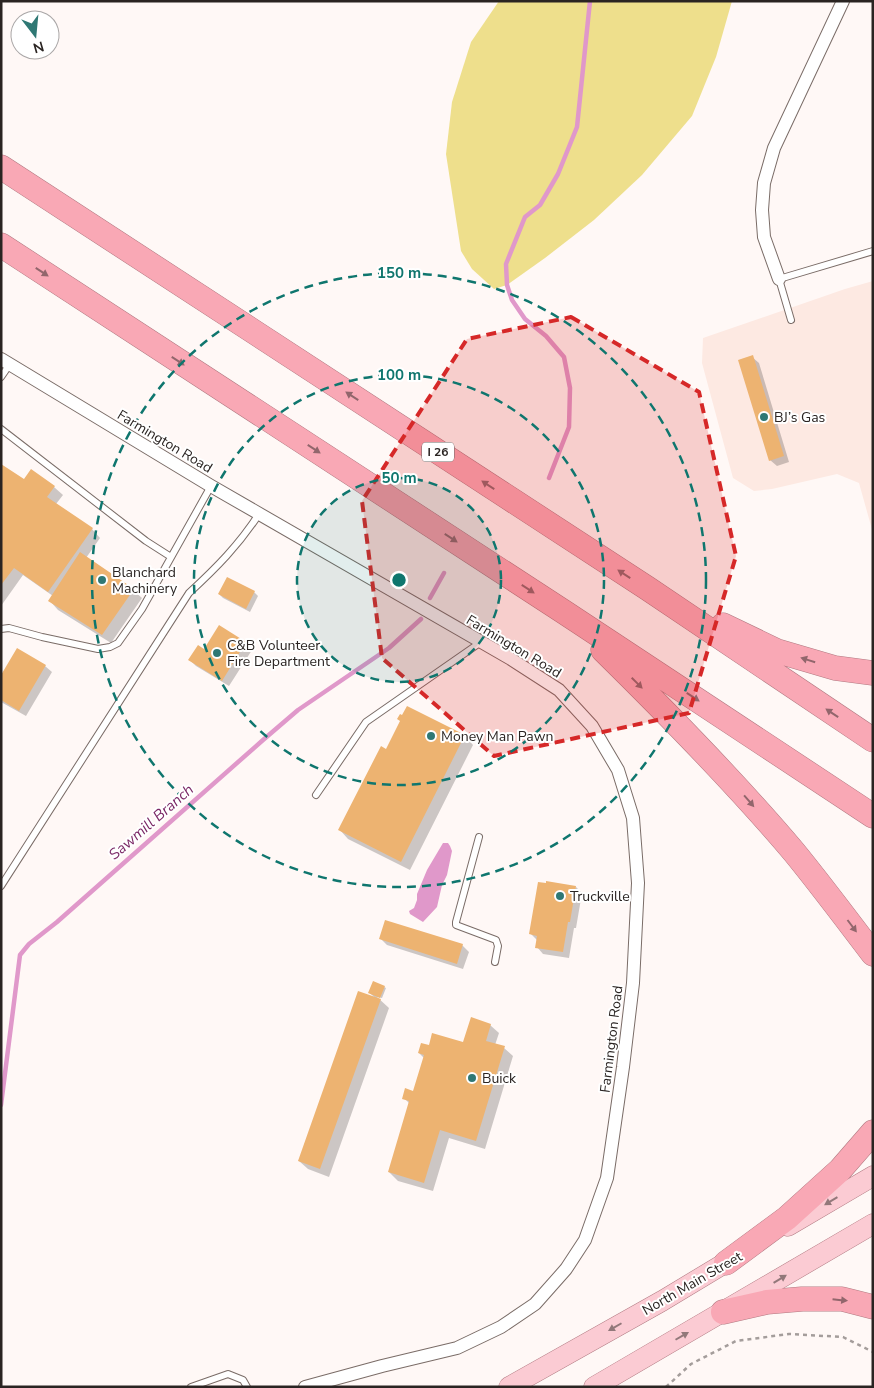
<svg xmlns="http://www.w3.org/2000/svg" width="874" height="1388" font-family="'Nunito Sans',sans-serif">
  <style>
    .built { fill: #fde9e2 }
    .green { fill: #eedf8c }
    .water { fill: #e098ca }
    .shadow { fill: #0003 }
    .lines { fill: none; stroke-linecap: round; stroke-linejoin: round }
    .stream { stroke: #e098ca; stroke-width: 4.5 }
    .building { fill: #edb371 }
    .lane-casing { stroke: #7a6c67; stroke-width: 8 }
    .street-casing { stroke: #7a6c67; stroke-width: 14 }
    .primary-casing { stroke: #b17a82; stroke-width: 21 }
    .highway-casing { stroke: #b17a82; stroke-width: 25 }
    .path { stroke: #a49d9b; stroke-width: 2.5; stroke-dasharray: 4 4; stroke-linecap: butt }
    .lane { stroke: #fff; stroke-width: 6 }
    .street { stroke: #fff; stroke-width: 12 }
    .primary { stroke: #fbcbd3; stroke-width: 20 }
    .highway { stroke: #f9a8b5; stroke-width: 24 }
    .oneway { fill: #92666c }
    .oneway2 { fill: #92787a }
    .marked { fill: #d62828; fill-opacity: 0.2; stroke: #d62828; stroke-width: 4; stroke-dasharray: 10 6; stroke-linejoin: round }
    .ring { fill: none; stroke: #0f766e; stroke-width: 2.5; stroke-dasharray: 9 6 }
    .poi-dot { fill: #2f7874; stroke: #fff; stroke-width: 2 }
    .labels { text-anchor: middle; stroke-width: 4; stroke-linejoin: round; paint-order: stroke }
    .shield { fill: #fff; stroke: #6a6664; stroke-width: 1 }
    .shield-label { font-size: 12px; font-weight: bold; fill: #2a2422 }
    .poi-label { font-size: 14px; fill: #2a2422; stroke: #fff; text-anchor: start }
    .street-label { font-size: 14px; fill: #2a2422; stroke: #fff }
    .water-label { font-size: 15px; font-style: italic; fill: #7a2866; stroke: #fff }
    .centre { fill: #0f766e; stroke: #fff; stroke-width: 2.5 }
    .ring-label { font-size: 15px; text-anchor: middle; font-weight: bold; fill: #0f766e; stroke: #fff; stroke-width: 4; stroke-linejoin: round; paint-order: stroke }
  </style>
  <rect width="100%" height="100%" fill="#fff8f6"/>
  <path class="built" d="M873,281V533L859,483L837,474L772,489L754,491L733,478L702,363L703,338L845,289Z"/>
  <path class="green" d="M499,1H732L716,57L692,116L642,175L594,220L545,258L507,285L494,289L472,269L461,251L446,154L452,102L471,42Z"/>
  <path class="water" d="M443,843H448L450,846L452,851L447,875L442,885L437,907L423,922L410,914L409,911L414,908L417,900V894L427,870Z"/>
  <path class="shadow" d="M752,357L759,363L789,462L777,466L770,460Z
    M1,465L24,481L54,487L63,495L56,504L92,529L100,538L86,558L133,590L142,598L111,643L58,610L50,601L53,596L23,575L1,606Z
    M254,592L258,596L250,612L223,598L219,594Z
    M219,627L245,643L252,650L229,686L196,666L190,660L204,651Z
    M45,666L52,672L26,716L1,702V677Z
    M407,707L465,736L473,745L410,870L348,839L340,830L387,750Z
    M576,887L582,893L576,928H574L569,958L543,954L537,947L538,941L531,934Z
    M381,939L462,945L469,952L463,969L387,945Z
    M384,987L386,988L382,998L377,997L389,1008L329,1177L308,1169L299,1161L375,998L370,993Z
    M490,1025L499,1033L495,1045L504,1048L513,1056L485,1149L449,1138L433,1191L398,1181L389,1172L410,1104L404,1098L414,1092L424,1058L419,1053L429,1047L464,1044Z"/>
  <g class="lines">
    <path class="stream" d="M549,478L569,427L570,388L564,357L546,336L525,319L512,300L507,285L506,264L525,217L540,205L558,174L577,127L590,1
      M430,598L444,573
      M1,1105L20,955L29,944L57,922L263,740L298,710L389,648L421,619"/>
  </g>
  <path class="building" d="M753,355L784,456L769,461L738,360Z
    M1,464L24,479L31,469L55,486L47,497L93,528L48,592L14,568L1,585Z
    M80,552L134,589L102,635L48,601Z
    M227,577L255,591L246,609L218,594Z
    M219,625L246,642L222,681L188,660L198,645L204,649Z
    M17,648L46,665L19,711L1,700V675Z
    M407,706L465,735L401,862L338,830L381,746L386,749L400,721L397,719L400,714L402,715Z
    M546,881L576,886L570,922H568L563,952L535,948L537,936L529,934L538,882L546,883Z
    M385,920L463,944L457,964L379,939Z
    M373,981L385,986L380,998L368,993Z
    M358,991L381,999L320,1169L298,1161Z
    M471,1017L491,1024L486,1041L505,1046L476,1141L440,1130L424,1183L388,1172L409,1101L402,1099L405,1088L413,1091L424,1055L418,1053L421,1043L429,1045L432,1033L463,1042Z"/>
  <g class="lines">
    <g class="lane-casing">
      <path id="lane" d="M791,320L779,279L873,251
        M1,377L10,364
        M1,429L146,541L171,557
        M1,629L9,628L42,637L98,649L110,647L118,643L142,609L211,486
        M316,795L366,722L481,642
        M479,837L456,922V925L496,940L498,946L495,962
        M1,886L189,593C216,568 239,545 259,514
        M191,1387L228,1374L243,1380L247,1387"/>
    </g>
    <g class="street-casing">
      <path id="street" d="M779,279L764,237L762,210L764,183L774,148L843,1
        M1,359L211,486L511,659L559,690L592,726L618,770L633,818L638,883L633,983L623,1067L607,1178L585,1240L566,1269L535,1304L501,1327L457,1348L382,1366L305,1387"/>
    </g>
    <g class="primary-casing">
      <path id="primary" d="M788,1226L873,1176
        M509,1387L662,1301L740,1254
        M594,1387L873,1224"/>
    </g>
    <g class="highway-casing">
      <path id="highway" d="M1,167L647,588L873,740
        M1,245L564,612L873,816
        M723,625L777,651L835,668L873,673
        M603,650C669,715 734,781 794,852C821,885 847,920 873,954
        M726,1263L787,1218L840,1170L873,1132
        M723,1312L767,1302L802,1299H842L873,1307"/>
    </g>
    <path class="path" d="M666,1387L691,1364L736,1341L789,1334L843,1337L873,1352"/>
    <use href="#lane" class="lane"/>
    <use href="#street" class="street"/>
    <use href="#primary" class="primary"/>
    <use href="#highway" class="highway"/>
  </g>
  <defs><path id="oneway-solid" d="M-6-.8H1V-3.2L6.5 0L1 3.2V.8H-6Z" transform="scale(1.25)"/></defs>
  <g class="oneway">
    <use href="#oneway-solid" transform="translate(42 272) rotate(33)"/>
    <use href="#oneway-solid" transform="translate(178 361) rotate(33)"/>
    <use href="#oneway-solid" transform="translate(352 396) rotate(-147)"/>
    <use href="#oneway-solid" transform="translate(314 449) rotate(33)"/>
    <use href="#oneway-solid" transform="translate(488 485) rotate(-147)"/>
    <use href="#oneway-solid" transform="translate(451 538) rotate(33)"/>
    <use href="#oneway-solid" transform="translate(624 574) rotate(-147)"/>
    <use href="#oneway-solid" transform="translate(528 589) rotate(33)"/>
    <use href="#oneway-solid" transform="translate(808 660) rotate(-163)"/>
    <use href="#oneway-solid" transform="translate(637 683) rotate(45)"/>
    <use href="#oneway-solid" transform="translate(693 697) rotate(33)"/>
    <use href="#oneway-solid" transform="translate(832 713) rotate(-146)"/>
    <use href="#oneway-solid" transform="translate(749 801) rotate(49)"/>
    <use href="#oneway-solid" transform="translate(852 926) rotate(53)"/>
    <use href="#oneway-solid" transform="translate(840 1300) rotate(6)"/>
  </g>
  <g class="oneway2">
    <use href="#oneway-solid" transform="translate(831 1201) rotate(149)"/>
    <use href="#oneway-solid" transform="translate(780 1279) rotate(-31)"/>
    <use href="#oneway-solid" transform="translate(615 1327) rotate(150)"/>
    <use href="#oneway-solid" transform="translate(682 1336) rotate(-30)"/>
  </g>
  <path class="marked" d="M571,317L699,392L736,556L689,713L494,756L382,658L362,501L467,339Z"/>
  <circle cx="399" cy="580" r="102" fill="#0f766e" fill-opacity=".12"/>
  <g class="ring">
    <circle cx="399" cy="580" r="102"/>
    <circle cx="399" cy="580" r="205"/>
    <circle cx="399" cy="580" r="307"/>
  </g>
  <g class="poi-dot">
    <circle cx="764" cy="417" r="5"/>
    <circle cx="102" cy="580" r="5"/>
    <circle cx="217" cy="653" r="5"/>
    <circle cx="431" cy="736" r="5"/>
    <circle cx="560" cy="896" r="5"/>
    <circle cx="472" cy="1078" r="5"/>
  </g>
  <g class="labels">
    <rect class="shield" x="422" y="442.5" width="32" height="19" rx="4"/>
    <g class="shield-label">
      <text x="438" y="456">I 26</text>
    </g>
    <g class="poi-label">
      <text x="774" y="422">BJ’s Gas</text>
      <text x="112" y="577">Blanchard<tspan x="112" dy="16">Machinery</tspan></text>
      <text x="227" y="650">C&amp;B Volunteer<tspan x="227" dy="16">Fire Department</tspan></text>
      <text x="441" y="741">Money Man Pawn</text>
      <text x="570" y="901">Truckville</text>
      <text x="482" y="1083">Buick</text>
    </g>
    <g class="street-label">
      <text transform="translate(165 441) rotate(31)" y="5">Farmington Road</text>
      <text transform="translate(514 646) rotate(31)" y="5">Farmington Road</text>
      <text transform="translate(611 1039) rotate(-83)" y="5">Farmington Road</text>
      <text transform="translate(692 1283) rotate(-30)" y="5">North Main Street</text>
    </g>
    <g class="water-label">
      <text transform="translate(151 822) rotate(-41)" y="5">Sawmill Branch</text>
    </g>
  </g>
  <circle cx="399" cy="580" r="8" class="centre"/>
  <g class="ring-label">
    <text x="399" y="278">150 m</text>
    <text x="399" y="380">100 m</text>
    <text x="399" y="483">50 m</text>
  </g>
  <rect width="874" height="1388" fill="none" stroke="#2a2422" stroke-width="5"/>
  <g transform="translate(35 35) rotate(164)"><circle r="24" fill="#ffffff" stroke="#aaa7a7"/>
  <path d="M0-4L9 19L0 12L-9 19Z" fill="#2f7874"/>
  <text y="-8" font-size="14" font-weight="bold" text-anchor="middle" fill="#2a2422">N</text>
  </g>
</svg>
